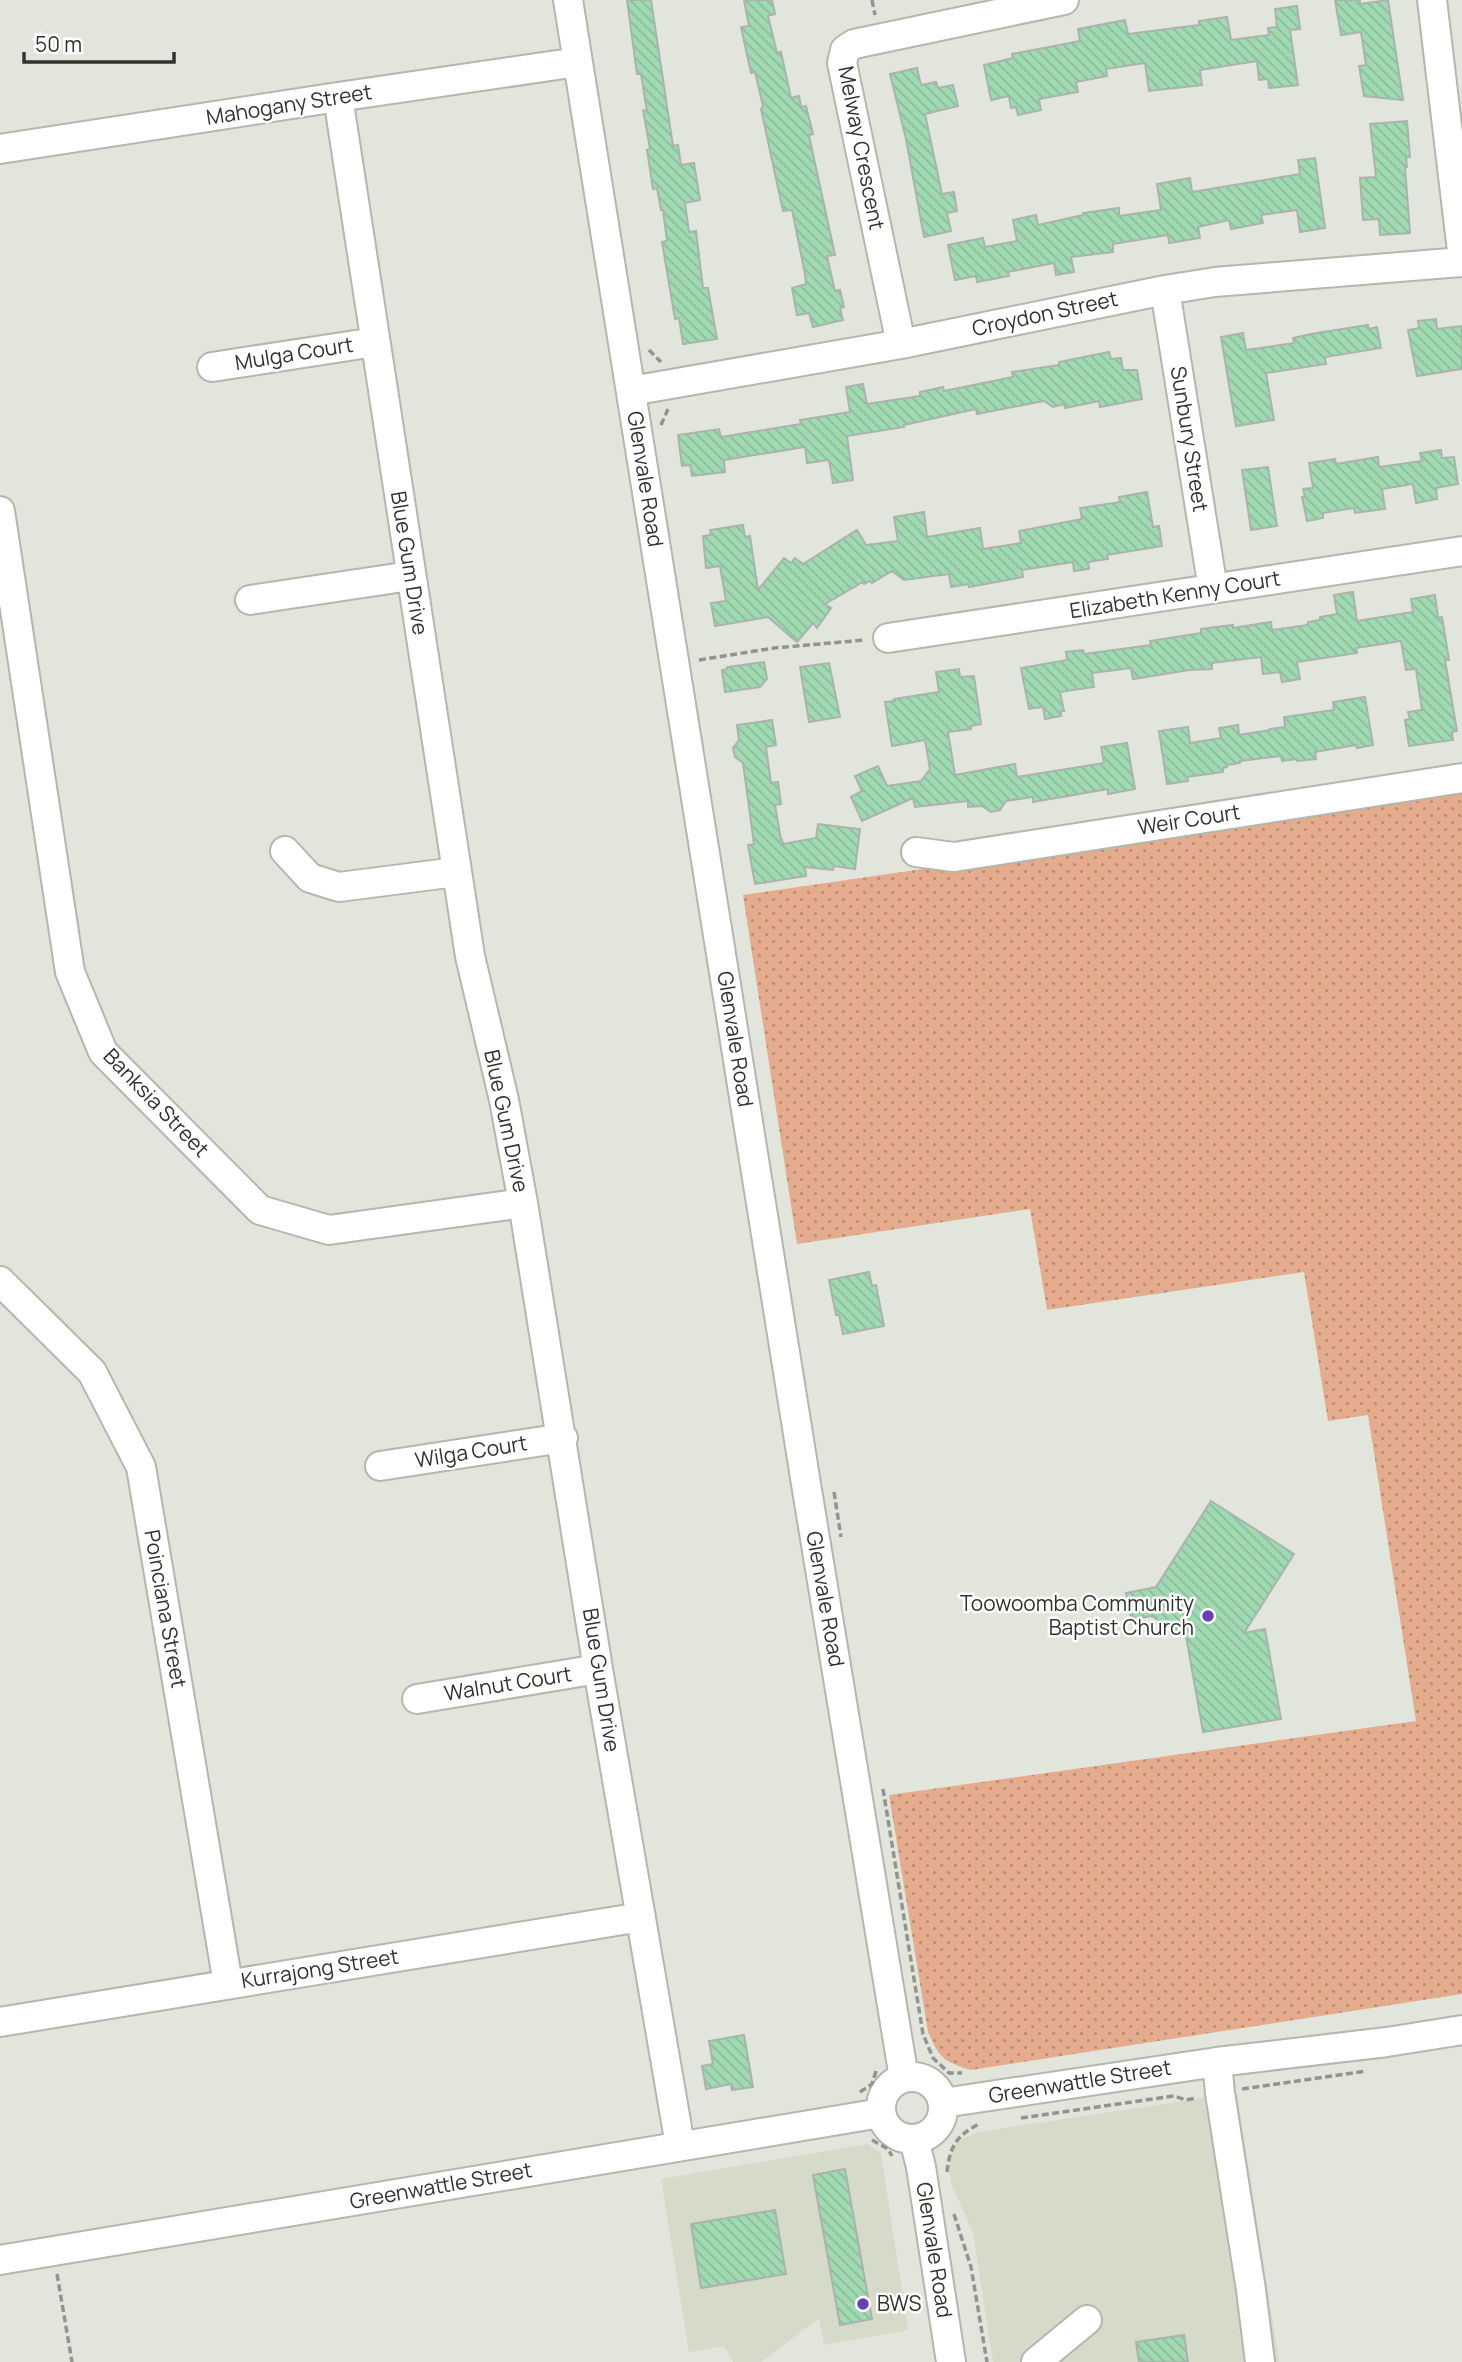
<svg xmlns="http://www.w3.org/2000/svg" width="1462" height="2362" font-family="Manrope,sans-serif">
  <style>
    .built { fill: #d5dac9 }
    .grass { fill: url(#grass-dots) }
    .building { fill: url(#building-back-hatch); stroke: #aab3ad; stroke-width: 2 }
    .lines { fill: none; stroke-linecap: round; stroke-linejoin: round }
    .minor-casing { stroke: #b4b7ad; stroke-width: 32 }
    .path { stroke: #92948d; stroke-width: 3.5; stroke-dasharray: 7 3.5; stroke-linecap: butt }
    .minor { stroke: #fff; stroke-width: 28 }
    .poi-dot { fill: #6540b9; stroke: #fff; stroke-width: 2.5 }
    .labels { text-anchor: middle; stroke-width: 5; stroke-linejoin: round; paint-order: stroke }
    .street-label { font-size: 21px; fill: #32332f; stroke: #fff }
    .poi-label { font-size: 21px; fill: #32332f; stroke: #fff; text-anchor: end }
  </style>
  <defs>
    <pattern id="grass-dots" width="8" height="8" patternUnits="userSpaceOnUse" patternTransform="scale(1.75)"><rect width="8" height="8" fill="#e4ac8d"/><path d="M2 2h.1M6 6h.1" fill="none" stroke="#b98d74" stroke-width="1.8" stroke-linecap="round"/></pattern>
    <pattern id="building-back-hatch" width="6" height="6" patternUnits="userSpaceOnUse" patternTransform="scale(1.75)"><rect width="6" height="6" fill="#a0dab2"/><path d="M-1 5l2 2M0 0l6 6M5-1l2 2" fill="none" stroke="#8abc99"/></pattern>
  </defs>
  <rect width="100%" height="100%" fill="#e2e5db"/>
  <path class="built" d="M1237,2093L1279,2362H993L973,2233L951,2183L949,2168L952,2151L960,2140L978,2132Z
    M868,2144L881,2154L908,2330L824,2345L819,2318L761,2362H733L724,2346L689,2352L661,2179Z"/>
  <path class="grass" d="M1462,791V1994L971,2070C943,2061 940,2059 928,2032L889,1795L1416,1721L1368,1415L1328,1421L1304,1272L1047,1310L1030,1209L797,1244L743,895Z"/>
  <path class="building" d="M627,0H651L673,146L678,145L681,165L694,163L700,200L685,203L689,232L696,231L703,288H708L717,339L683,344L679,318L675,319L662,242L667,241L663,210H661L657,188L653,189L647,150L650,149L643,110L647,111L641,74H637Z
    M744,0H772L775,14L768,16L777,53L781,52L791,98L799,96L801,107L806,106L813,134L809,135L811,145L835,255L827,256L835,291L840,290L844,307L840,308L843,320L813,327L809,313L797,315L792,288L806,284L805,274L792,210L783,211L761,109L763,106L755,72L751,73L741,27L749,26Z
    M1335,0H1360V4L1388,0L1403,100L1364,96L1359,66L1366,65L1361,32L1341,35Z
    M1297,6L1300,29L1290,30L1298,85L1269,88L1268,79L1259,80L1257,61L1200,70L1202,85L1149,91L1145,63L1106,69L1107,76L1076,82L1078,92L1039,99L1041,110L1018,115L1016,107L1011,108L1009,96L991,100L984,65L1013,58L1012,54L1080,41L1078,29L1125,20L1128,34L1199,25V21L1227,17L1231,40L1269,35L1268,28L1277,27L1275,9Z
    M917,68L921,85L936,82L938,88L953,85L958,106L925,114L942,194L954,192L957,211L947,213L951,231L924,237L906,139L890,74Z
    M1407,121L1410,157L1406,158L1407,167L1405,168L1410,233L1380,235L1379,219L1363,220L1360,178L1376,177L1370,124Z
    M1315,158L1325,228L1300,232L1297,210L1261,215L1263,223L1231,229L1229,220L1198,227L1200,238L1169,243L1168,235L1113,244V252L1071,257L1074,272L1056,275L1054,263L1008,272L1009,276L977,282L976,276L955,280L948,245L983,238L985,247L1017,241L1013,220L1036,215L1038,225L1083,215V213L1119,208V216L1161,210L1157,184L1190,178L1192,192L1300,174L1298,160Z
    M1436,319L1437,329L1462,326V369L1417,376L1408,330L1419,328L1418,321Z
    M1368,325L1369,329L1377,327L1381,348L1325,357L1326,364L1266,373L1274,420L1236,426L1221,337L1243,333L1246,350L1294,343L1293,338L1311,334Z
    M1109,352L1111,359L1121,358L1123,370H1137L1142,399L1100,407L1099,401L1065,408L1064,404L1053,407L1044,401L977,414L976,409L904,425V427L847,436L853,480L833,483L829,460L807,463L805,447L724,460L725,472L692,476L690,465L682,466L678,435L719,429L721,437L801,424L800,420L850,412L846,387L863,384L867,404L920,396V392L943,387L944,391L1013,377L1012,372L1059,365V362Z
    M1441,450L1442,458L1454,457L1458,484L1436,488L1437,499L1416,503L1413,484L1382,489L1385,509L1355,513L1354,508L1323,513V518L1307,521L1302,497L1305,496L1303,489L1313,488L1309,463L1335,459L1336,464L1378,457L1379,467L1422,461L1420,453Z
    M1268,467L1277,526L1251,530L1242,470Z
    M1147,492L1153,527L1159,526L1162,546L1107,555L1108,559L1088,562L1089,569L1074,571L1073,562L1022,570L1023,577L969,587L968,584L951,587L949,574L904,580L892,571L872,583L870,581L864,584L863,582L825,604L831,608L817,628L813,623L797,642L768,617L715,626L711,603L726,601L720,566L706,568L703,536L711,535L710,530L743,525L745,537L750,536L758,590L784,558L791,563L795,558L803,564L857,530L866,545L898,541L894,517L924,512L927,537L980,528L983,549L1021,543L1019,531L1082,519L1080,508L1120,502L1119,497Z
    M1353,592L1357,621L1413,612L1411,599L1435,595L1438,618L1442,617L1449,660H1445L1457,731L1452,732L1453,740L1409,746L1405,720L1410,719L1408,712L1422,710L1416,669L1406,670L1401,641L1356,648L1357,653L1297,662L1300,679L1282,682L1280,672L1263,674L1261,657L1212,663V669L1189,670L1133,679L1131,668L1092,673L1094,687L1060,692L1064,711H1061V716L1045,719L1043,707L1029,709L1021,668L1067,660L1066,652L1083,650L1084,654L1151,645L1150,641L1201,633V629L1233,625V628L1271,622L1272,630L1308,625V622L1320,620V617L1337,614L1334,595Z
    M764,662L767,679L760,687L725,692L722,670L727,669V667Z
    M829,663L840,717L809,722L800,667Z
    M959,669L960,677L974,676L981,724L971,726V729L948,732L955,775L1015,764L1017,777L1104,763L1101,747L1127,743L1135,789L1108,794V789L1033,802V797L1006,801L1000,810L991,812L982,806L968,807V801L915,807L913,798L862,821L851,797L862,791L855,776L878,766L887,786L921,781L930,769L925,740L892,746L885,702L895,701L894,699L939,692L936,672Z
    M1365,697L1373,745L1357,748L1356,745L1315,752L1316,759L1297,761V759L1282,761L1281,756L1240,761V763L1227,765V767L1223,768V772L1187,777L1188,781L1167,784L1159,731L1188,727L1190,743L1221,738L1219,728L1238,725L1239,735L1270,730V729L1285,727L1284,717L1334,710L1333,702Z
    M772,720L776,745L766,747L771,783L778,782L781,804L775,805L781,840H782L783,844L816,838L818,824L860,829L855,869L834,866L833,870L805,867L806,876L755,884L748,845L754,844L743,763L735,757L733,748L739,740L737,725Z
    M869,1272L872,1286L876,1285L884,1326L843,1334L839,1315H836L829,1280Z
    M1211,1501L1294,1554L1244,1633L1265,1629L1281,1719L1203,1732L1186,1636L1151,1616L1131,1620L1126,1593L1156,1587Z
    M744,2035L753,2087L732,2090L731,2084L706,2089L702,2066L713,2064L709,2041Z
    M845,2169L872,2319L840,2325L813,2175Z
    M775,2210L786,2274L701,2288L691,2224Z
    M1184,2335L1188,2362H1139L1136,2342Z"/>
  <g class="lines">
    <g class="minor-casing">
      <path id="minor" d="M568,0L807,1490L904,2078
        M1432,0L1462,251
        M338,97L470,956L504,1100L523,1203L598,1669L680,2145
        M0,149L338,97L578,62
        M1165,290L1213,589
        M901,344L842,63L845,50L854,44L1064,0
        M212,367L375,342
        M631,391L901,344L1165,290L1215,282L1462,262
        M0,511L70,972L103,1052L260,1210L329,1230L523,1203
        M250,600L410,576
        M888,638L1462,551
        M285,851L310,878L339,887L456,872
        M916,852L954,857L1462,778
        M0,1281L92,1372L141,1467L228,1984
        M380,1466L563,1438
        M417,1699L598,1669
        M0,2022L641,1917
        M1217,2062L1220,2093L1251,2290L1260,2362
        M881 2108a31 31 0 1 1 62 0a31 31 0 1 1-62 0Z
        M943,2103L1217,2062L1387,2042L1462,2030
        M914,2139L921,2167L951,2362
        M0,2260L881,2113
        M1036,2362L1087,2320"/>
    </g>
    <path class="path" d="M872,0L875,15
      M649,350L661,362
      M661,425L668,409
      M699,660L774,648L865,640
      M834,1492L841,1537
      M883,1789L923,2034L933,2058L949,2073H962
      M1242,2089L1366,2071
      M860,2092L872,2084L877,2068
      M1021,2118L1174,2096L1186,2100L1196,2098
      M872,2140L888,2149L892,2156
      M947,2172C950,2146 956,2136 979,2124
      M954,2214L971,2267L987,2362
      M57,2274L72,2362"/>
    <use href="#minor" class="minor"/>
  </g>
  <g class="poi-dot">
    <circle cx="1208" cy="1616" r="7"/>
    <circle cx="863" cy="2304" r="7"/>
  </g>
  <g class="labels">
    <g class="street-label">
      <text transform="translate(289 105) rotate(-9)" y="7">Mahogany Street</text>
      <text transform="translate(861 148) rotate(79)" y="7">Melway Crescent</text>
      <text transform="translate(1045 314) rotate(-12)" y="7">Croydon Street</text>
      <text transform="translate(294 354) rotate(-9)" y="7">Mulga Court</text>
      <text transform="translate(1189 439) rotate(81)" y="7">Sunbury Street</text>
      <text transform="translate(645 479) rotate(81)" y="7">Glenvale Road</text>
      <text transform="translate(409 563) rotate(81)" y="7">Blue Gum Drive</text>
      <text transform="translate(1175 595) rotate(-9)" y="7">Elizabeth Kenny Court</text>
      <text transform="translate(1189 820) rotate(-9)" y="7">Weir Court</text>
      <text transform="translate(735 1039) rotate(81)" y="7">Glenvale Road</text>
      <text transform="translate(156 1103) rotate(46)" y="7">Banksia Street</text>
      <text transform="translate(506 1121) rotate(78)" y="7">Blue Gum Drive</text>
      <text transform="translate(471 1452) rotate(-9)" y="7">Wilga Court</text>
      <text transform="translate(825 1599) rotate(80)" y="7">Glenvale Road</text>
      <text transform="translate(165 1609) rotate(80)" y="7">Poinciana Street</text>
      <text transform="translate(601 1680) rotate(81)" y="7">Blue Gum Drive</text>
      <text transform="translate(508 1684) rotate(-9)" y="7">Walnut Court</text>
      <text transform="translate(320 1969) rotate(-9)" y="7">Kurrajong Street</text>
      <text transform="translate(1080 2082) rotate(-9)" y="7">Greenwattle Street</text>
      <text transform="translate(441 2186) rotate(-10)" y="7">Greenwattle Street</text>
      <text transform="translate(934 2250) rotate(81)" y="7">Glenvale Road</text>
    </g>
    <g class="poi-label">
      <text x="1194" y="1611">Toowoomba Community<tspan x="1194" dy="24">Baptist Church</tspan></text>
      <text x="877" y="2311" text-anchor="start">BWS</text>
    </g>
  </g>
  <path d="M24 52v10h150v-10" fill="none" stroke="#32332f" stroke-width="3.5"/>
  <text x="35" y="52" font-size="21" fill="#32332f" stroke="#ffffff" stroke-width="5" paint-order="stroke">50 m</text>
</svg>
